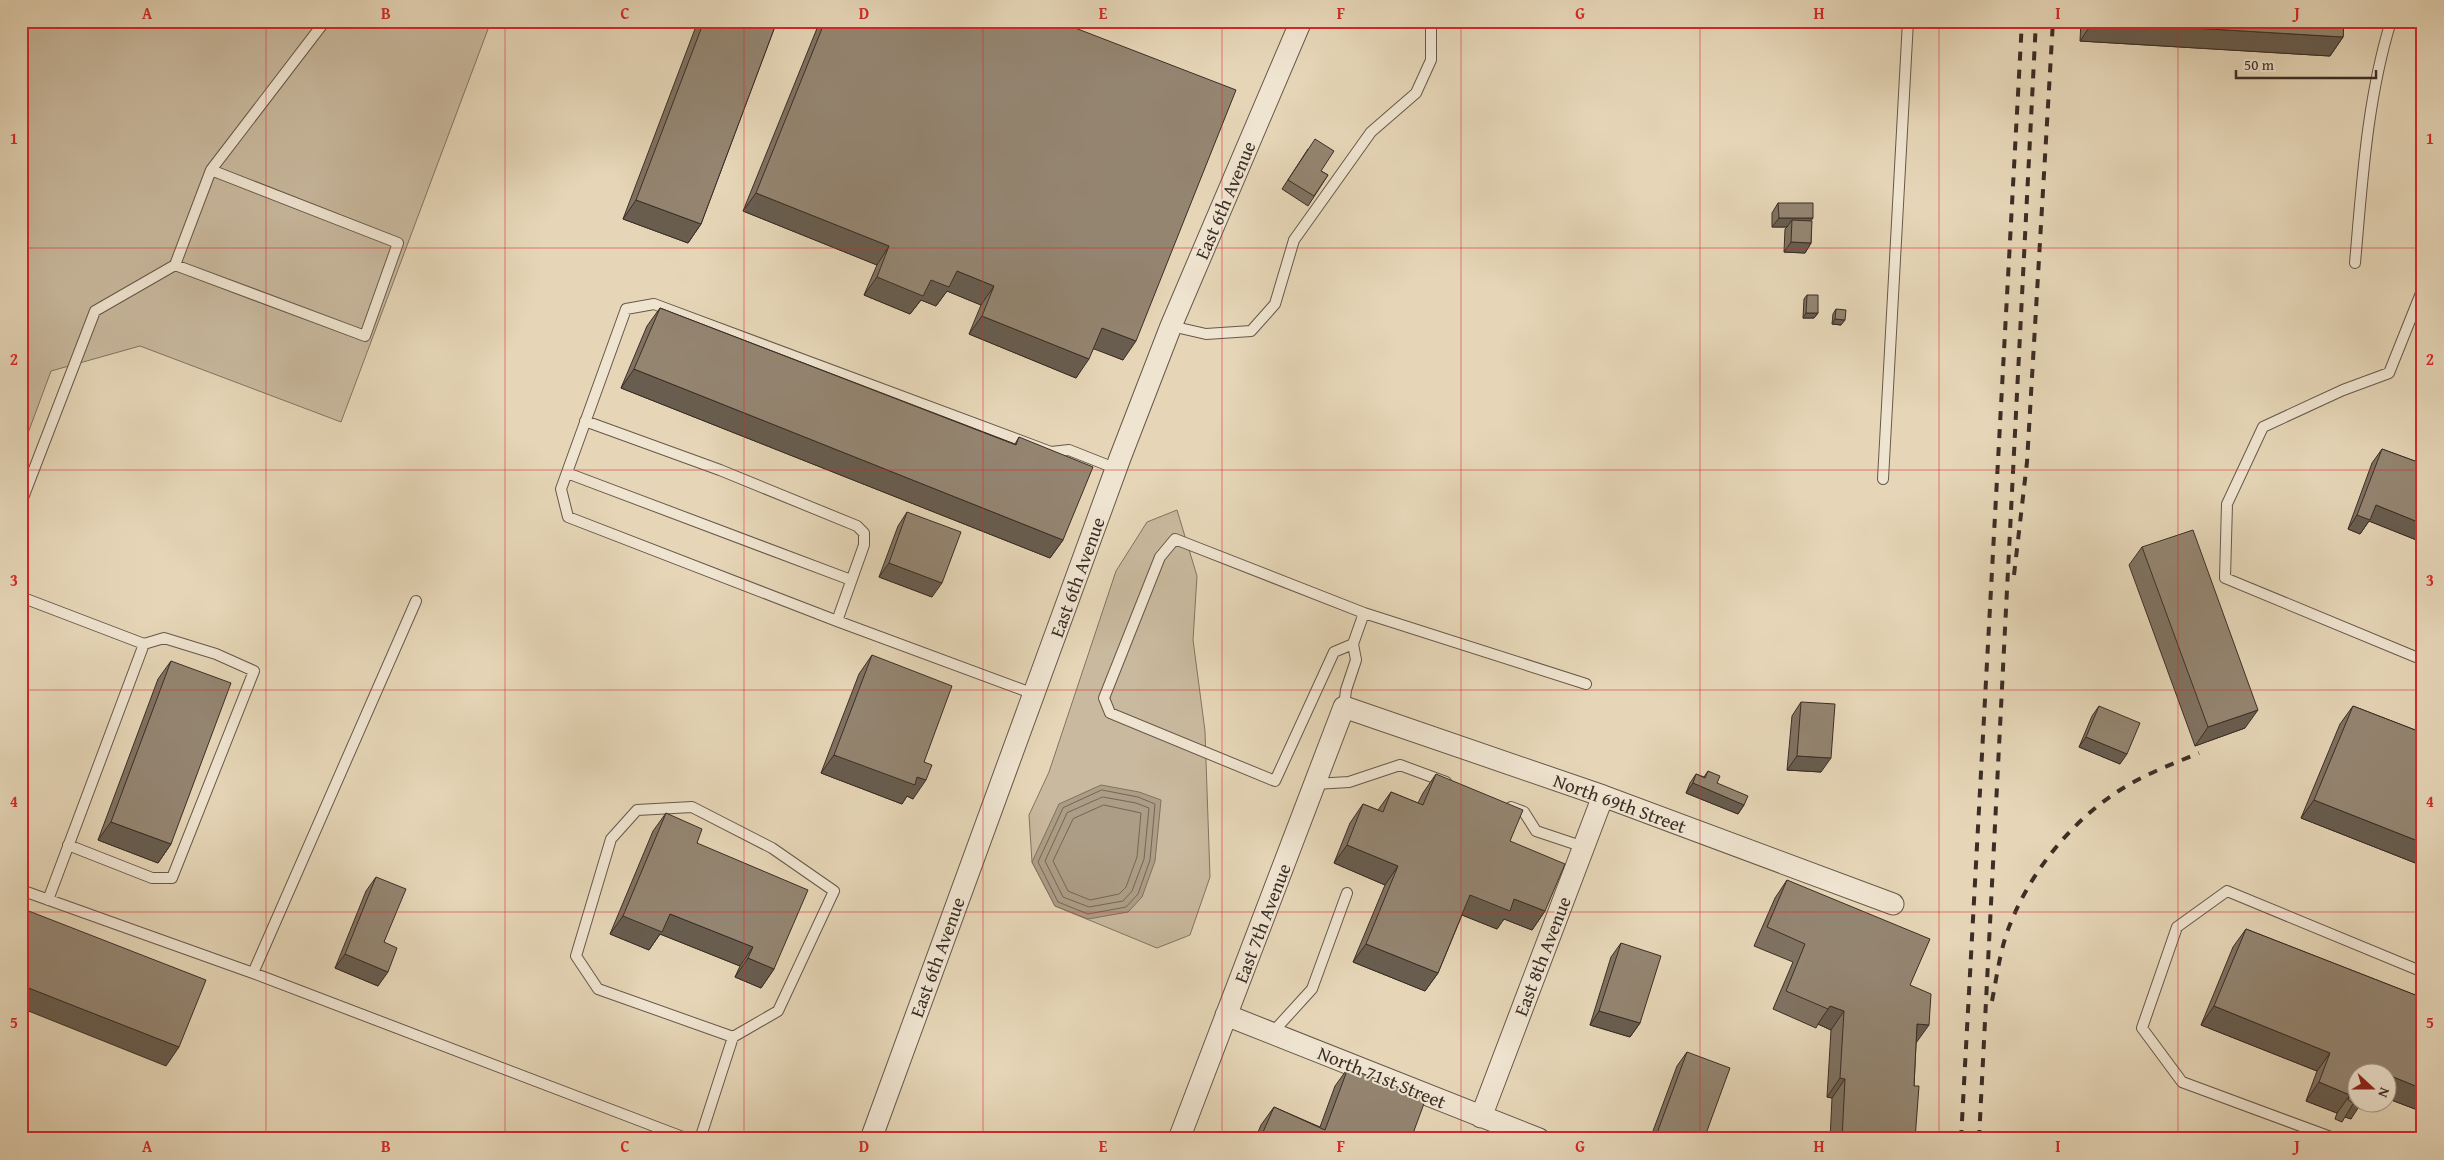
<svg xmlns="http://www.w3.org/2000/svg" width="2444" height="1160" font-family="'Gentium Book Plus',serif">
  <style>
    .green { fill: #c9b99e; stroke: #827462 }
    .water { fill: #ac9d86; stroke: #7f7160 }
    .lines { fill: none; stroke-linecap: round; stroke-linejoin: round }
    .shore { stroke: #746656; stroke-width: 1 }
    .service-casing { stroke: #66584a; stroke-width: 12 }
    .minor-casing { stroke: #66584a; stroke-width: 23 }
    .service { stroke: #efe4d0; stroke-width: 10 }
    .minor { stroke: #efe4d0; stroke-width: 21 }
    .rail { stroke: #3b2e26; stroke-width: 4; stroke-dasharray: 9 9; stroke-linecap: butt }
    .wall { fill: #7f7261; stroke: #3b2e26 }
    .shaded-wall { fill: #685d4f; stroke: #3b2e26 }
    .building { fill: #948571; stroke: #3b2e26 }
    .grid { fill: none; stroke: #d62828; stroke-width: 1; stroke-opacity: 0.55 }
    .labels { text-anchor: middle; stroke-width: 4; stroke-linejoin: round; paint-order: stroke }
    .street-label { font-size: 19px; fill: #3b2e26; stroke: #efe4d0 }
    .neatline { fill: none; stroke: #d62828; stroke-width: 2 }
    .grid-label { font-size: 16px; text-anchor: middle; font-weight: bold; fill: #d62828 }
  </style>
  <rect width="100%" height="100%" fill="#e6d6b7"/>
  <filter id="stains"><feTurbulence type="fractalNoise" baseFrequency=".004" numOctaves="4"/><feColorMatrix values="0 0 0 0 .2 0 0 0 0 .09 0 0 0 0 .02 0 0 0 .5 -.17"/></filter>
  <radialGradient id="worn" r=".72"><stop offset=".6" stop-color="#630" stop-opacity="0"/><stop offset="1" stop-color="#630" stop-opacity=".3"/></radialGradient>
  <path class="green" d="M21,21H491L341,422L140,346L51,371L21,452Z
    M1177,510L1197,576L1193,640L1205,731L1210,877L1190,935L1157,948L1055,906L1032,862L1029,815L1049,772L1116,571L1147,522Z"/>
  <path class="water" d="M1101,785L1139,792L1161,800L1155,861L1142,897L1128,912L1088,919L1055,906L1032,862L1059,804Z"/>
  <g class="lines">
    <path class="shore" d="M1102,790L1138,797L1155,804L1150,860L1138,894L1126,907L1088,914L1058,902L1038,862L1063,808Z
      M1103,797L1136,803L1149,808L1144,859L1132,891L1123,901L1089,907L1063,897L1045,861L1067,813Z
      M1104,805L1141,813L1137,857L1126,887L1119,894L1090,900L1068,891L1053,861L1073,819Z"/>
    <g class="service-casing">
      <path id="service" d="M211,170L325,21
        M2355,263C2362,183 2367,99 2391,21
        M2423,288L2389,373L2343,390L2263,427L2227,504L2225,578L2423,660
        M1171,326L1206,334L1251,331L1275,304L1294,240L1371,132L1416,93L1431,60V21
        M585,421L720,470L857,526L864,533V545L837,621
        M567,473L851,580
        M1883,479L1908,21
        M21,503L95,311L175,265L365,336L398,243L211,170L175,265
        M21,597L144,644L48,900
        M1364,613L1586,684
        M1034,694L837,621L568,517L561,489L626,309L654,304L1051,452L1069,450L1117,469
        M1344,707L1346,690L1356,660L1353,644L1364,613L1175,539L1160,557L1104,698L1110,713L1275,781L1334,652L1353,644
        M1315,784L1349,782L1400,765L1446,782
        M1511,807L1524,812L1536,831L1584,847
        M68,845L152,878H172L254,671L216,654L164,638L144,644
        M21,890L253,973L688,1139
        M253,973L416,601
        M1272,1033L1312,989L1347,893
        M700,1139L733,1037L778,1011L834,891L772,848L692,807L637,810L611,839L576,956L598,989L733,1037
        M2336,1139L2182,1082L2142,1028L2177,927L2227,891L2423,972"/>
    </g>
    <g class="minor-casing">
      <path id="minor" d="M1226,1015L1539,1139
        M1481,1117L1603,796
        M871,1139L1120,458L1171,326L1301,21
        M1179,1139L1344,707L1603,796L1893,904"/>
    </g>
    <use href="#service" class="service"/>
    <use href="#minor" class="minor"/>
    <path class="rail" d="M2014,575L2027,462L2053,21
      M1992,1001C1997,976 2000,950 2009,927C2029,875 2067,826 2114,794C2140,776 2170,765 2199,753
      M1961,1139L2022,21
      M1979,1139L2036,21"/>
  </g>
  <path class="wall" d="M698,21H777L701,224L688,243L623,219Z
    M820,21H1057L1123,360L1094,348L1076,378L969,334L981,305L947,291L936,306L921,300L910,314L864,295L877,265L743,211Z
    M2081,21H2344L2343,37L2330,56L2080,41Z
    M1308,149L1321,171L1328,175L1308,206L1282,189Z
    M1778,203L1811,221V243L1805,253L1784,252L1785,229L1787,227H1772V213Z
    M1807,295L1818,313L1814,318H1803L1804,299Z
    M660,308L1015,444L1019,437L1063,540L1050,558L621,388L647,326Z
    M1836,309L1841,325L1832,324L1833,314Z
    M2382,449L2423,464V535L2419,541L2369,521L2360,534L2348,529L2372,463Z
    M907,512L932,597L879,577L898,526Z
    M2142,547L2245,728L2195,746L2129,565Z
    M2423,607V623L2418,621Z
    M872,655L924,762L913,799L907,796L902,804L821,773L859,674Z
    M171,661V844L158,863L98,840L158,679Z
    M1801,702L1821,772L1787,770L1792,716Z
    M2099,706L2120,764L2079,747L2092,716Z
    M2353,706L2423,733V866L2301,818L2340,724Z
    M1708,771L1717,783L1744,805L1738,814L1686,793L1690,783L1696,774L1704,777Z
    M1436,774L1510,841L1545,911L1532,930L1504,919L1497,929L1462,915L1438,973L1425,991L1353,962L1385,885L1334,863L1350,823L1363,804L1378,810L1391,792L1418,803L1423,793Z
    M666,813L697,843L774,969L761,988L735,977L740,966L660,934L649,950L610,934L653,831Z
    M376,877L384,942L378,986L335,968L366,891Z
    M1787,880L1910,985L1916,1043L1914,1086L1915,1139H1830L1832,1098L1827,1097L1831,1030L1818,1024L1816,1028L1773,1009L1793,962L1754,946L1775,898Z
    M2246,929L2423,998V1112L2386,1098V1072H2356V1102L2351,1119L2345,1117L2342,1122L2335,1119L2337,1113L2306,1101L2317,1071L2201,1025L2233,947Z
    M1621,943L1640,1023L1630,1037L1590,1025L1611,957Z
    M1687,1052L1704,1139H1650L1677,1066Z
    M1348,1068L1411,1139H1255L1261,1125L1274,1107L1320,1127L1335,1086Z"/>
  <path class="shaded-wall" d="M2093,22L2343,37L2330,56L2080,41Z
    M756,193L889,246L877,265L743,211Z
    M636,200L701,224L688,243L623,219Z
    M1779,218H1813L1807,227L1792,220L1787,227H1772Z
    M1791,242L1811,243L1805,253L1784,252Z
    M957,271L994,286L981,305L947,291L936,306L921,300L910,314L864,295L877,277L931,280Z
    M1806,313H1818L1814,318H1803Z
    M982,316L1089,359L1076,378L969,334Z
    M1835,319L1845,320L1841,325L1832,324Z
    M1102,328L1136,341L1123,360L1089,347Z
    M634,369L1063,540L1050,558L621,388Z
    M2376,505L2423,524V535L2419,541L2369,521L2360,534L2348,529L2357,515Z
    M889,563L942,583L932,597L879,577Z
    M2423,614V623L2418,621Z
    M2258,710L2245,728L2195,746L2208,727Z
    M2086,737L2127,754L2120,764L2079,747Z
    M834,755L917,777L926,780L913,799L907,796L902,804L821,773Z
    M1797,756L1831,758L1821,772L1787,770Z
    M1693,783L1744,805L1738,814L1686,793Z
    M2314,800L2423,843V866L2301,818Z
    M111,822L171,844L158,863L98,840Z
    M1347,845L1398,866L1385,885L1334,863Z
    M1470,895L1514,899L1545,911L1532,930L1504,919L1497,929L1457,913Z
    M670,914L753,947L740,966L660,934L649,950L610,934L623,916Z
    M1366,944L1438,973L1425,991L1353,962Z
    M345,954L388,972L378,986L335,968Z
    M748,958L774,969L761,988L735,977Z
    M21,985L179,1047L166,1066L21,1008Z
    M1830,1006L1844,1011L1831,1030L1818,1024Z
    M2214,1006L2330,1053L2317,1071L2201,1025Z
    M1599,1011L1640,1023L1630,1037L1590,1025Z
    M1917,1024L1929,1025L1916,1043Z
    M2386,1074L2423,1089V1112L2386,1098Z
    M1840,1078L1845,1079L1832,1098L1827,1097Z
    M2319,1082L2350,1095L2337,1113L2306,1101Z
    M2356,1099V1102H2362L2351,1119L2345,1117Z
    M1657,1133L1672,1139H1653Z"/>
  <path class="building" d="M704,21H777L701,224L636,200Z
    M825,21H1057L1236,90L1136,341L1102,328L1089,359L982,316L994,286L957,271L949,287L931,280L923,296L877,277L889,246L756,193Z
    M2093,21H2344L2343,37L2093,22Z
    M1315,139L1334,151L1321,171L1328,175L1314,196L1288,180Z
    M1778,203H1813V218H1779Z
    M1792,220L1812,221L1811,243L1791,242Z
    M1807,295H1818V313H1806Z
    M660,308L1016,445L1019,437L1093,467L1063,540L634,369Z
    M1836,309L1846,310L1845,320L1835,319Z
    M2382,449L2423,464V524L2376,505L2370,520L2357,515Z
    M907,512L961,532L942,583L889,563Z
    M2193,530L2258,710L2208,727L2142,547Z
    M872,655L952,686L924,762L932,765L926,780L917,777L915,785L834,755Z
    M171,661L231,683L171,844L111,822Z
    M1801,702L1835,704L1831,758L1797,756Z
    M2099,706L2140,723L2127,754L2086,737Z
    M2353,706L2423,733V843L2314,800Z
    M1708,771L1720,776L1717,783L1748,796L1744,805L1693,783L1696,774L1705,778Z
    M1436,774L1523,810L1510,841L1565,864L1545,911L1514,899L1510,911L1470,895L1438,973L1366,944L1398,866L1347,845L1363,804L1383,812L1391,792L1423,805Z
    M666,813L702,829L697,843L808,890L774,969L748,958L753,947L670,914L662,932L623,916Z
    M376,877L406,889L384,942L397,948L388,972L345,954Z
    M1787,880L1930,939L1910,985L1931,994L1929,1025L1917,1024L1914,1086H1919L1915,1139H1842L1845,1079L1840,1078L1844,1011L1830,1006L1828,1009L1786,991L1805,944L1767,927Z
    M21,908L206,980L179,1047L21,985Z
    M2246,929L2423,998V1089L2386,1074V1072H2382L2376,1070L2375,1072H2356V1100L2355,1104L2348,1100L2350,1095L2319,1082L2330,1053L2214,1006Z
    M1621,943L1661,956L1640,1023L1599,1011Z
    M1687,1052L1730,1068L1704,1139H1672L1657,1133Z
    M1348,1068L1426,1098L1411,1139H1260L1274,1107L1325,1130Z"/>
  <path class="grid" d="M266,21V1139M505,21V1139M744,21V1139M983,21V1139M1222,21V1139M1461,21V1139M1700,21V1139M1939,21V1139M2178,21V1139M21,248H2423M21,470H2423M21,690H2423M21,912H2423"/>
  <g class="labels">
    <g class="street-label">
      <text transform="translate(1225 200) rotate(-67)" y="7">East 6th Avenue</text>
      <text transform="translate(1077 577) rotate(-70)" y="7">East 6th Avenue</text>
      <text transform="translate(1620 803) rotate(20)" y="7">North 69th Street</text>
      <text transform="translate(1262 923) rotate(-69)" y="7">East 7th Avenue</text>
      <text transform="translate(1542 956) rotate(-69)" y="7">East 8th Avenue</text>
      <text transform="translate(937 957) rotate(-70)" y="7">East 6th Avenue</text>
      <text transform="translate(1382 1077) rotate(22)" y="7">North 71st Street</text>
    </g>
  </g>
  <rect width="2444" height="1160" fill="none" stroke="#e6d6b7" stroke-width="55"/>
  <g transform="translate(2372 1088) rotate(111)"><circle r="24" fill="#efe4d0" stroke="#a79b8c"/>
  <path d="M0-4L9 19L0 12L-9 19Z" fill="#8f2418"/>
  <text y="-8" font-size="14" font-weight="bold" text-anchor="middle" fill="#3b2e26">N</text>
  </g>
  <path d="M2236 70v8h140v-8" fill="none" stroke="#3b2e26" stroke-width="2.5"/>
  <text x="2244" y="70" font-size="15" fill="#3b2e26" stroke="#efe4d0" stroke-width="4" paint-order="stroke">50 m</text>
  <rect x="28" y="28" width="2388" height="1104" class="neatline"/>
  <g class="grid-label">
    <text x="147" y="19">A</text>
    <text x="386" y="19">B</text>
    <text x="625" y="19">C</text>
    <text x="864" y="19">D</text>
    <text x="1103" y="19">E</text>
    <text x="1341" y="19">F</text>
    <text x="1580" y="19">G</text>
    <text x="1819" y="19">H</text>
    <text x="2058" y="19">I</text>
    <text x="2297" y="19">J</text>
    <text x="14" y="144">1</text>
    <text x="2430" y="144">1</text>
    <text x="14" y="365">2</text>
    <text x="2430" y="365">2</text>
    <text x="14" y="586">3</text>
    <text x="2430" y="586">3</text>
    <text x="14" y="807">4</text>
    <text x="2430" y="807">4</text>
    <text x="14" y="1028">5</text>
    <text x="2430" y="1028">5</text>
    <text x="147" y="1152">A</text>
    <text x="386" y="1152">B</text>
    <text x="625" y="1152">C</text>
    <text x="864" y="1152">D</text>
    <text x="1103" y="1152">E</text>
    <text x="1341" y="1152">F</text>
    <text x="1580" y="1152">G</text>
    <text x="1819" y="1152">H</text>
    <text x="2058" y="1152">I</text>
    <text x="2297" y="1152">J</text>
  </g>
  <rect width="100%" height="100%" filter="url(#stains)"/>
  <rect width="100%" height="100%" fill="url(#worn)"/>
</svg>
